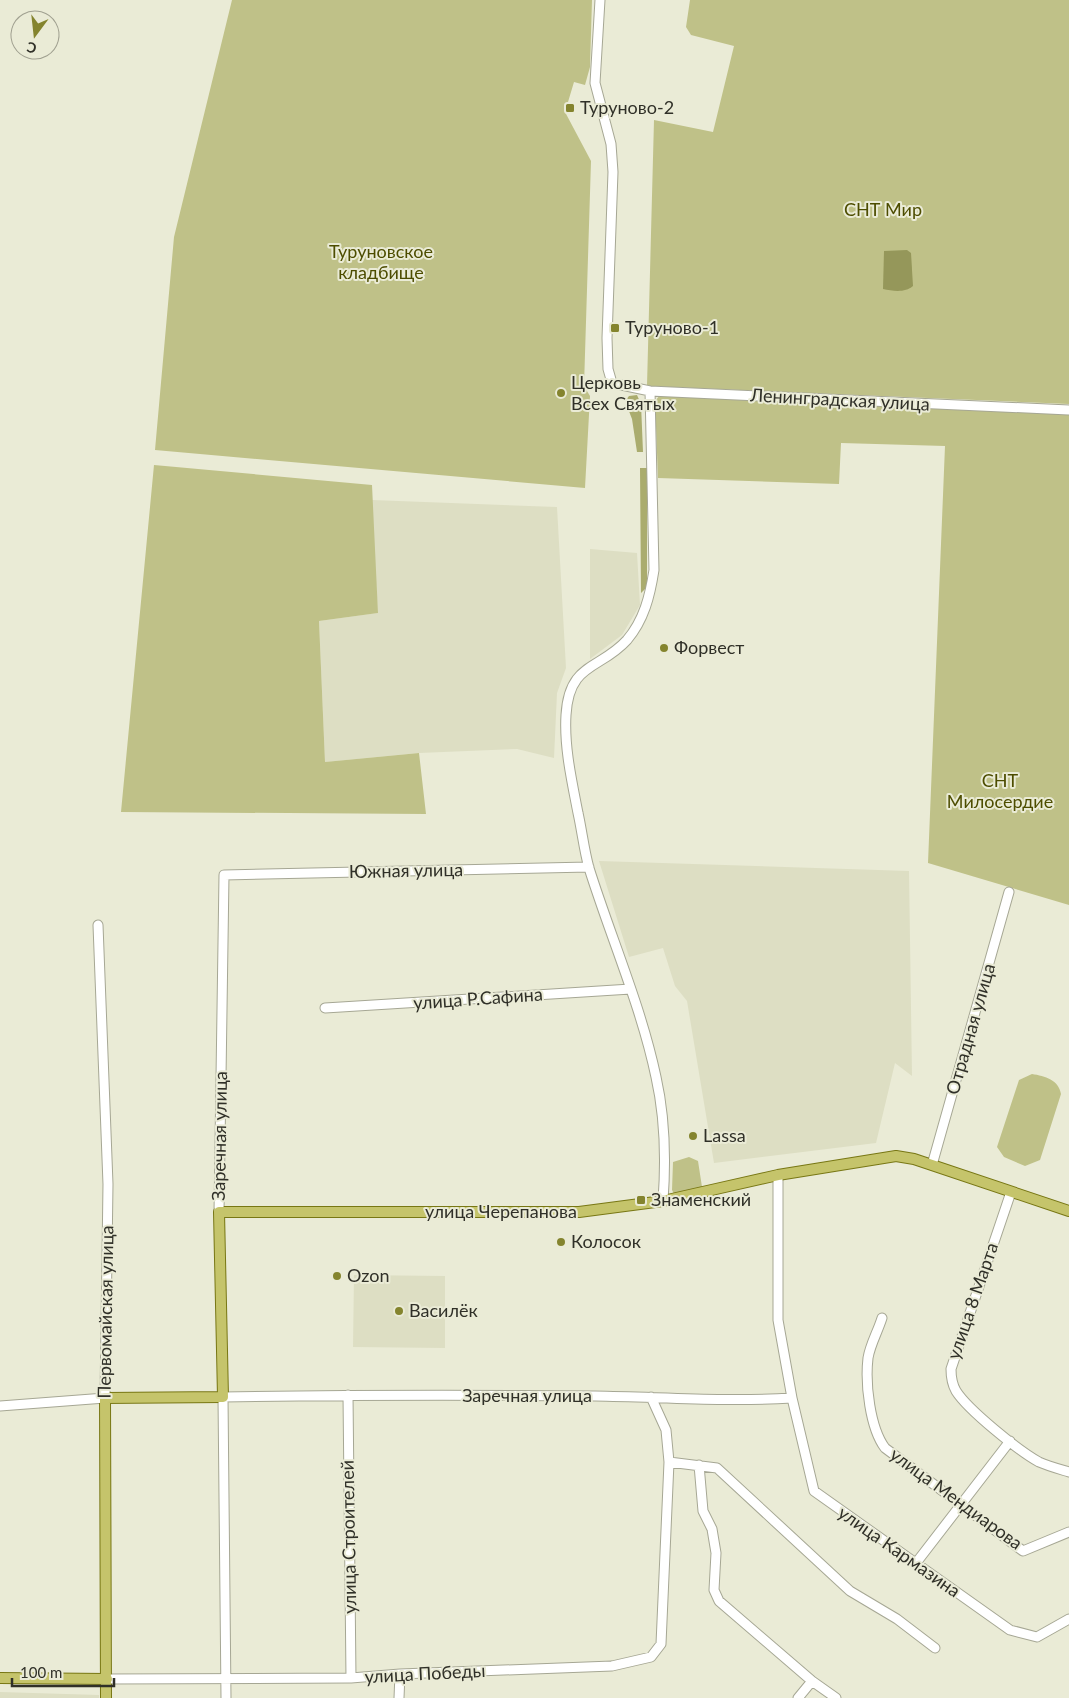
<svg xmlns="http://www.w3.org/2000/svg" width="1069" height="1698" font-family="Lato,sans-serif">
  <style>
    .built { fill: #dddec3 }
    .green { fill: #bfc188 }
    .forest { fill: #aaac6e }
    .water { fill: #95975a }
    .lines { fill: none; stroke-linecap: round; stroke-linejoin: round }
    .minor-casing { stroke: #a6a794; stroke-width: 11 }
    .major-casing { stroke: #787714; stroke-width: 12 }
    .minor { stroke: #fff; stroke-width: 9 }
    .major { stroke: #c5c46b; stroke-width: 10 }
    .poi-dot { fill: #84842e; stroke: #eaebd6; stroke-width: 2 }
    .labels { text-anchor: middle; stroke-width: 4; stroke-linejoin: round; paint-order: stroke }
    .poi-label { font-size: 18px; fill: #303028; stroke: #eaebd6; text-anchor: start }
    .park-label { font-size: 18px; fill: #4d4d00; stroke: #eaebd6 }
    .street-label { font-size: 18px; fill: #303028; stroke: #eaebd6 }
  </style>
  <rect width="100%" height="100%" fill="#eaebd6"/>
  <path class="built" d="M372,500L557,507L566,668L557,693L554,758L517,749L419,753L325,762L319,621L378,613L372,522Z
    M590,549L637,553L640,605L622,635L590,659Z
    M599,861L909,871L912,1076L895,1063L876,1143L714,1163L687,1001L675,986L663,948L629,957Z
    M354,1275L445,1276V1348L353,1347Z
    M0,1692L99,1695V1698H0Z"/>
  <path class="green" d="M232,0H592L590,67L585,85L574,82L565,112L591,161L584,386L590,396L585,488L155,450L174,237Z
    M690,0H1069V404L647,386L654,120L713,132L734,46L691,35L686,27Z
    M661,394L1069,413V905L928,863L945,446L841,443L839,484L658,478L655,401Z
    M154,465L372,485L378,613L319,621L325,762L419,753L426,814L121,812Z
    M1032,1074C1045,1076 1059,1080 1061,1094L1040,1160L1025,1166L1004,1157L997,1147L1019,1080Z
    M689,1157L698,1161L702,1187L701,1190L674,1194L672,1190L673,1162Z"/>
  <path class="forest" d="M637,395L641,404L643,452H637L632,419L625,401L629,396Z
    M640,468H647V587L641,593Z"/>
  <path class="water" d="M907,250L911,253L913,286C905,293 893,291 883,289L884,251Z"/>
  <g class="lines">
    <g class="minor-casing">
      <path id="minor" d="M600,0L595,83L611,144L613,172L607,338L608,369L612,383L650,391L1069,410
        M650,391L654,570C650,596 644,620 627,640C600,670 569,662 566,715C564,747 572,782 578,813C582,831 584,850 589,868C611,938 641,1006 656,1077C665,1117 666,1160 663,1201
        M325,1008L631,989
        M932,1165L1009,892
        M778,1175V1320L792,1398L814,1491L1010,1630L1037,1637L1069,1619
        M1011,1192L951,1369C951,1376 952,1384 956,1391C968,1410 1019,1451 1039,1462C1048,1466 1059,1469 1069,1472
        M219,1212L224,875L589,867
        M882,1318C878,1331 870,1345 868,1358C865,1384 870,1428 885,1448L1023,1551L1069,1532
        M348,1395L351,1678
        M0,1406L105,1398L108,1184L98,925
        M669,1462L717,1468L850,1591L897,1619L935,1648
        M699,1465L703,1511L712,1529L716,1553L714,1590L719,1601L812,1681L836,1698
        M916,1563L1010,1441
        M107,1679L351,1678L400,1674L612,1666L651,1657L661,1644L669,1462L666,1430L651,1397
        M226,1698L223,1397C347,1395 471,1395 595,1396C661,1397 726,1402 792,1398
        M399,1698L400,1674
        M798,1698L812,1681"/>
    </g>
    <g class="major-casing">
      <path id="major" d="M0,1678L107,1679
        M106,1698L105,1398L223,1397L219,1212H579L663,1201L778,1175L896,1156L914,1159L1069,1211"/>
    </g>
    <use href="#minor" class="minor"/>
    <use href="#major" class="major"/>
  </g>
  <g class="poi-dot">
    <rect x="565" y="103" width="10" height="10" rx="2.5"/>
    <rect x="610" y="323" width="10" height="10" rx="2.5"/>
    <circle cx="561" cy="393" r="5"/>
    <circle cx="664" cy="648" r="5"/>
    <circle cx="693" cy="1136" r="5"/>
    <rect x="636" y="1195" width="10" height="10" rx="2.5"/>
    <circle cx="561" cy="1242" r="5"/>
    <circle cx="337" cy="1276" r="5"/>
    <circle cx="399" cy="1311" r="5"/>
  </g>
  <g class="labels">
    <g class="poi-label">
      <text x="580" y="114">Туруново-2</text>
      <text x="625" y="334">Туруново-1</text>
      <text x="571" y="389">Церковь<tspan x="571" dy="21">Всех Святых</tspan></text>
      <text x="674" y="654">Форвест</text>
      <text x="703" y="1142">Lassa</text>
      <text x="651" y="1206">Знаменский</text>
      <text x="571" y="1248">Колосок</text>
      <text x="347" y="1282">Ozon</text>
      <text x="409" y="1317">Василёк</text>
    </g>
    <g class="park-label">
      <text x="883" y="216">СНТ Мир</text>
      <text x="381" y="258">Туруновское<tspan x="381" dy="21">кладбище</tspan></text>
      <text x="1000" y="787">СНТ<tspan x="1000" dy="21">Милосердие</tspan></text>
    </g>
    <g class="street-label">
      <text transform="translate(840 400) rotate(3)" y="6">Ленинградская улица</text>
      <text transform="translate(406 871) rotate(-1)" y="6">Южная улица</text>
      <text transform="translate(478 999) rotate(-4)" y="6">улица Р.Сафина</text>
      <text transform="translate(971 1029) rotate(-74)" y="6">Отрадная улица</text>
      <text transform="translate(220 1136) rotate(-89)" y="6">Заречная улица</text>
      <text x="501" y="1218">улица Черепанова</text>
      <text transform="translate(973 1301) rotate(-71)" y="6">улица 8 Марта</text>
      <text transform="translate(106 1312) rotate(-89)" y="6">Первомайская улица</text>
      <text x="527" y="1402">Заречная улица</text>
      <text transform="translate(956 1499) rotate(36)" y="6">улица Мендиарова</text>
      <text transform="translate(349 1537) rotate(-91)" y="6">улица Строителей</text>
      <text transform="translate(899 1552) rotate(35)" y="6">улица Кармазина</text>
      <text transform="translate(425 1674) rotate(-3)" y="6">улица Победы</text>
    </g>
  </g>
  <g transform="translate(35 35) rotate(195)"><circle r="24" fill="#eaebd6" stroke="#a0a090"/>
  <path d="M0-4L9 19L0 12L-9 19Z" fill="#84842e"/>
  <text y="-8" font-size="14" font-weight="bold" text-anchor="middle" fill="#303028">С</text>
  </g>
  <path d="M12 1678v8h102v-8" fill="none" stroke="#303028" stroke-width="2.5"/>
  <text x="20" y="1678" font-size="15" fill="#303028" stroke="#eaebd6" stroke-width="4" paint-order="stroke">100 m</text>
</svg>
